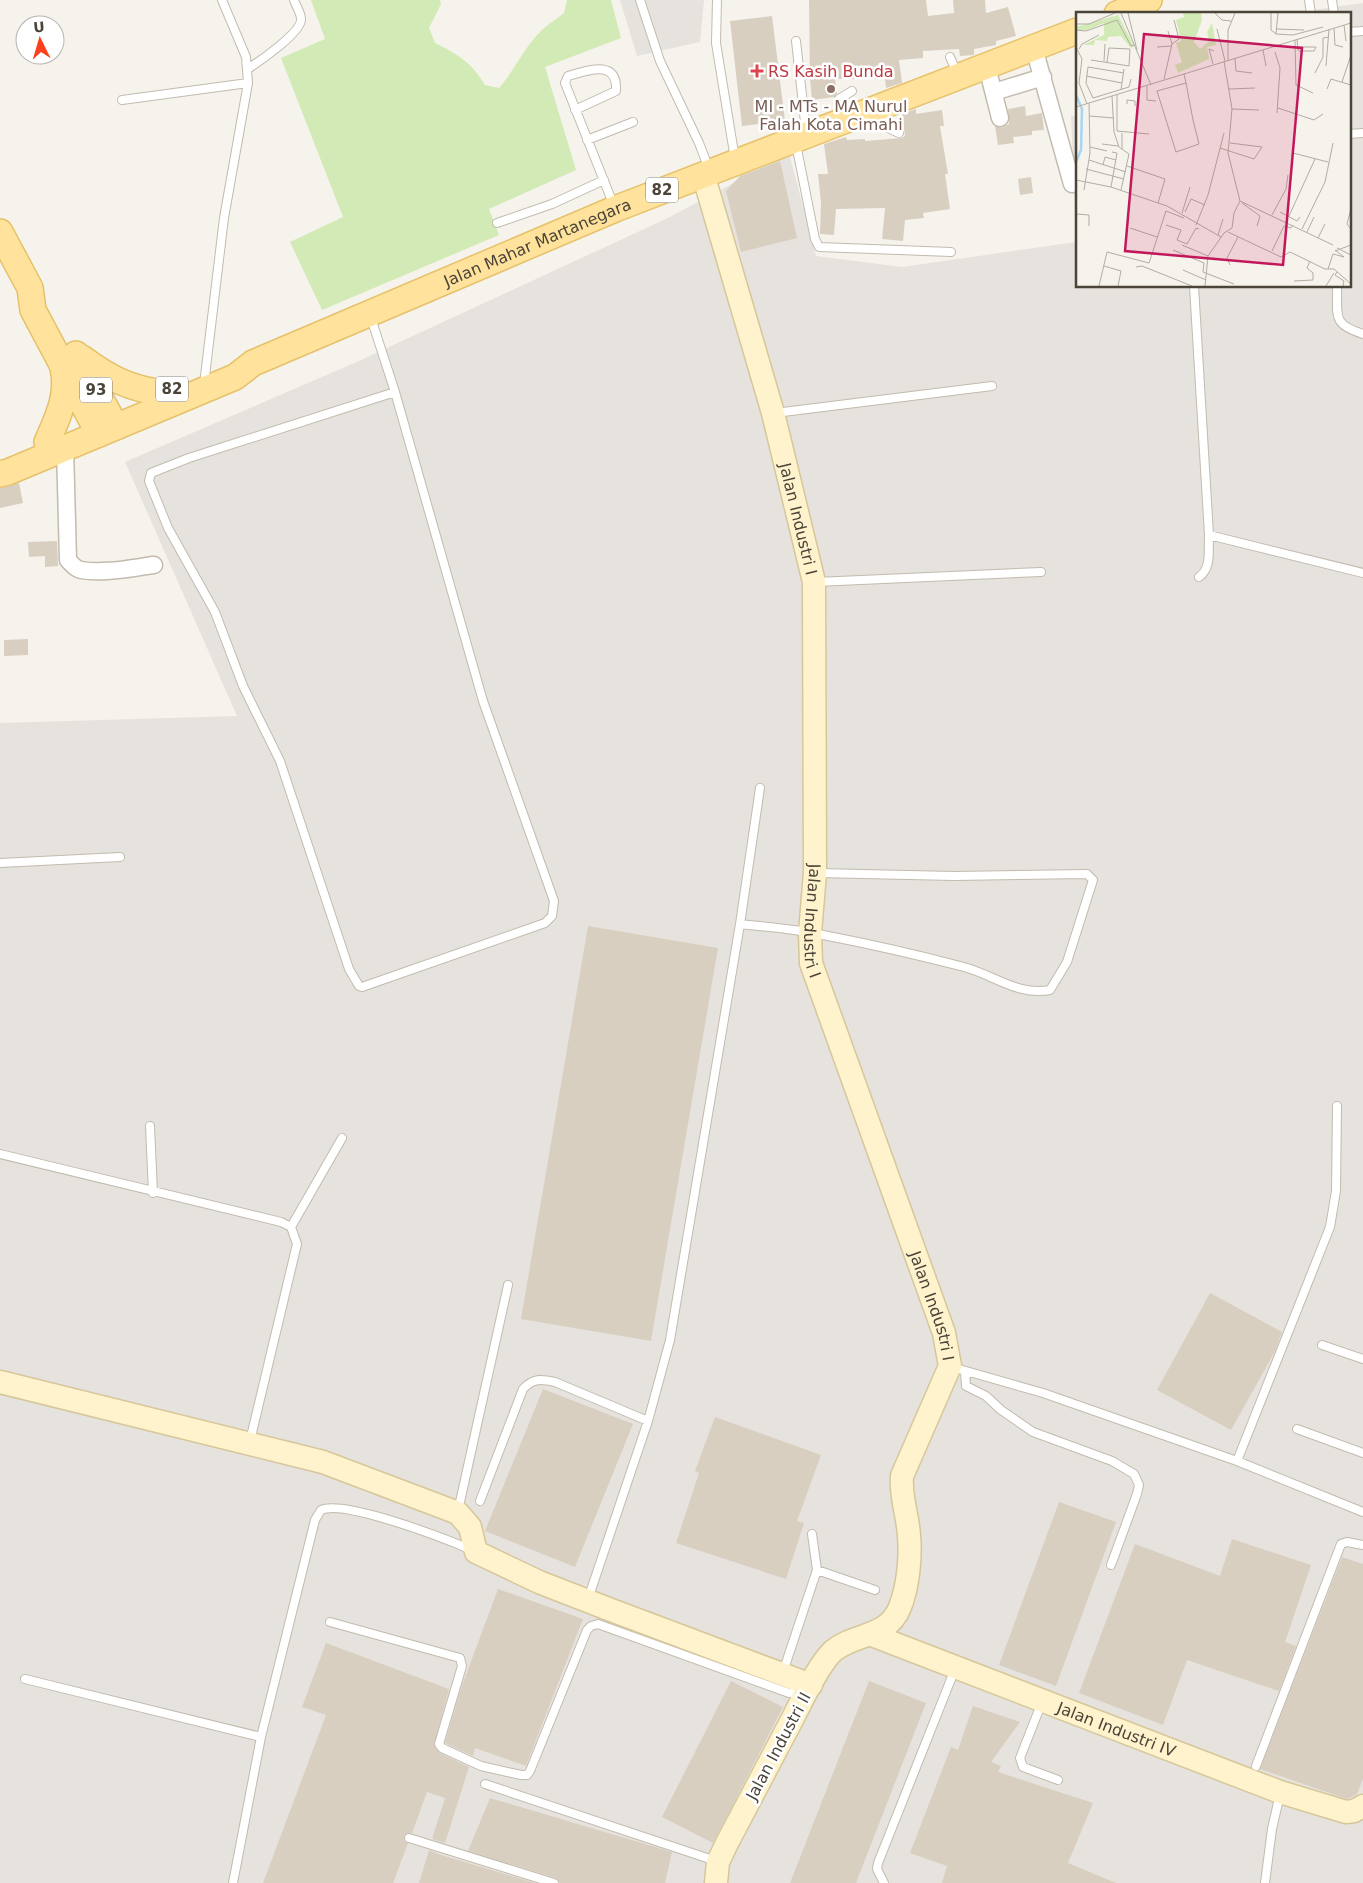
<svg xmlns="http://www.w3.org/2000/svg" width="1363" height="1883" font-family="'DejaVu Sans',sans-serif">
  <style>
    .industrial { fill: #e6e2dd }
    .green { fill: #d2eab5 }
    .building { fill: #d8cfc1 }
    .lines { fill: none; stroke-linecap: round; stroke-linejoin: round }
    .lane-casing { stroke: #c2bbae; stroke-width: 10 }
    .street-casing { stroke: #c2bbae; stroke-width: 19 }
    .secondary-casing { stroke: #d6c79b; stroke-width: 25 }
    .primary-casing { stroke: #e6c16a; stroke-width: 28 }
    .lane { stroke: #fff; stroke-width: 8 }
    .street { stroke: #fff; stroke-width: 16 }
    .secondary { stroke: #fff3cd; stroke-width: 22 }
    .primary { stroke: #ffe39c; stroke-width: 25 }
    .health-dot { fill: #e0444e; stroke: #fff; stroke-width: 2 }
    .education-dot { fill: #8d6e63; stroke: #fff; stroke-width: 2 }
    .labels { text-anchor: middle; stroke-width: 5; stroke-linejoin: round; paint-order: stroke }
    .shield { fill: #fff; stroke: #817c74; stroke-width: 1 }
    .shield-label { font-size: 15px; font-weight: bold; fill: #4b4439 }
    .health-label { font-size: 16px; fill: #be3a42; stroke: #fff; text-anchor: start }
    .education-label { font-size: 16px; fill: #785e54; stroke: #fff }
    .street-label { font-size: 16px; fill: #4b4439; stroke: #fff }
    .inset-river { fill: none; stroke: #a9d4f2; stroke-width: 2.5 }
    .inset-road { fill: none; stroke: #b2ada4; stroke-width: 1 }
    .view { fill: #c2185b; fill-opacity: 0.15; stroke: #c2185b; stroke-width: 2.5 }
    .inset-edge { fill: none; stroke: #4b4439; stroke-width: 2.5 }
  </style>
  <rect width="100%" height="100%" fill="#f6f3ec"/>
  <path class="industrial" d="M620,0H704L700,42L637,56Z
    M1363,3V1883H0V723L237,716L125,462L359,361L670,217L789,153L816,256L902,267L1076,242L1071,116H1077V286H1349V14H1299V12Z"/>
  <path class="green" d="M311,0H440L441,4L429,28L435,43C459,55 471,62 485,85L499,88C515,70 524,47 542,30C548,24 557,19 564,13L567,0H611L621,38L545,67L576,170L489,209L499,235L322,310L290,242L343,217L281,58L325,39Z"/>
  <path class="building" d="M809,0H926L928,16L954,13L953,0H985L986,13L1008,7L1016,36L996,41V45L974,49V55L960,56L959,49L923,51V58L899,60L902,83L886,88L885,79H835L837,94L834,97L812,100L810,79Z
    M772,16L785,121L742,126L730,21Z
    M1025,106L1026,116L1042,113L1044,130L1032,131V135L1013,137L1014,143L998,145L995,126L1002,128L1009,124L1008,109Z
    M916,109V114L942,110L944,126H940L948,174H945L950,209L923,213L924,218L905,220L903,241L882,239L885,208L836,209L834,235L820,234L821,203L818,174H828L824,144L846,137L847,140L865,139V141L902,138L905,136L902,114Z
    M780,161L797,238L741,252L726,191L740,176Z
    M1031,177L1033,193L1020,195L1018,179Z
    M19,483L23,503L0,508V488Z
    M57,541L58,566L45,567V556L29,557L28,542Z
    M28,639V655L4,656V640Z
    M588,926L718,948L651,1341L521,1319Z
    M1210,1293L1282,1332L1275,1351L1231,1430L1157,1390Z
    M543,1389L633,1424L575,1567L485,1531Z
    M715,1417L821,1455L797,1521L804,1523L786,1579L676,1543L699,1473L695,1471Z
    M1059,1502L1116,1522L1056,1686L999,1665Z
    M1232,1539L1311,1565L1285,1642L1296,1646L1279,1691L1187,1660L1163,1725L1079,1693L1135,1544L1220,1576Z
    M1342,1557L1363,1564V1779L1357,1794L1347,1799L1260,1769Z
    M498,1589L583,1619L526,1766L475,1748L473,1756L445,1743L460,1691Z
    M326,1643L449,1689L434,1745L440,1753L469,1767L445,1843L432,1839L445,1798L427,1792L412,1833H407L404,1836V1840L408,1843L393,1883H263L326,1715L302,1707Z
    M731,1681L783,1707L713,1843L662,1817Z
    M869,1681L926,1703L856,1883H790Z
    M973,1706L1020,1722L991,1762L1001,1766L998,1772L1093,1803L1068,1863L1116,1883H942L947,1866L910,1853L951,1747L958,1750Z
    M490,1798L672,1852L665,1883H560L556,1878L468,1851Z
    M429,1850L441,1855L535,1883H419Z"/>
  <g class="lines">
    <g class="lane-casing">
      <path id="lane" d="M640,0L660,61L699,143L709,169
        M717,0L716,43L735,159
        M1309,0L1311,14
        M1332,0L1334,14
        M1349,32L1363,31
        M796,41L806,131
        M950,57L957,73
        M249,68C260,61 302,32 301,19C301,13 296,6 294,0
        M122,100L248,83
        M575,110L616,91C618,58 586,71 568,76L565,83L614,206
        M883,110L888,128L899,133
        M844,116L839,99L852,91
        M1349,134L1363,133
        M587,140L633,122
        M796,144L815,239L819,247L951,252
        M497,223L552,204L604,180
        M1194,286L1209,535C1208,550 1212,568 1199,577
        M1337,286C1338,316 1331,324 1363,334
        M371,318L395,392L483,701L554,901L552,916L545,923L362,987L359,986L349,969L280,761L243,686L215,612L168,528L149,481L151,473L189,458L395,392
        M205,376L224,218L248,83L246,57L222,0
        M775,413L992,386
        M1209,535L1363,573
        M816,582L1041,572
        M0,863L120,857
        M740,924C768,927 796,929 823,935C870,944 918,955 964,967C994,975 1018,996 1050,990L1067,962L1093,880L1087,874L954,876L817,873
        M150,1126L153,1193
        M0,1154L281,1222L291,1227L297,1244L250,1441
        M291,1227L342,1138
        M1322,1345L1363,1359
        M952,1367L1043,1393L1237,1461L1363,1512
        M965,1372L966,1386L986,1396L1001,1410L1033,1432L1112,1461L1134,1474L1139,1485L1137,1494L1111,1565
        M1297,1429L1363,1453
        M1237,1461L1330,1227L1336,1191L1337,1106
        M480,1501L523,1389C533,1378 541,1379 555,1382L648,1421
        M458,1511L508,1285
        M817,1570L875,1590
        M588,1599L648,1421L670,1340L740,924L760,788
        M330,1622L460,1658L462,1666L439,1744L442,1748L481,1766L521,1775H527L530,1771L587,1630L591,1626L598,1624L789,1693L803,1691
        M783,1672L817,1570L812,1534
        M25,1679L261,1737
        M1042,1702L1020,1758L1023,1767L1058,1780
        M1256,1766L1341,1544L1347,1542L1363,1545
        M485,1784L716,1861
        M409,1838L554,1883
        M233,1883L261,1737L315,1520L321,1510C344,1499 446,1539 472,1550
        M884,1883L877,1869L878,1863L955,1669
        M1265,1883L1272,1829L1280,1794"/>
    </g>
    <g class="street-casing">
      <path id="street" d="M1034,48L1072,184
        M987,67L1000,118
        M994,92L1043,77
        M65,448L68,560C72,564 75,569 81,570C103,574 131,568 154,565"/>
    </g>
    <g class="secondary-casing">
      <g id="secondary">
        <path id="s1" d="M703,174L773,413L814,582L815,873L810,933L811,963L944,1333L950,1366L902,1476C900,1497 908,1515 909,1536C911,1557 908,1587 900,1607C887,1639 856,1632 833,1651C819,1664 803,1698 794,1716C772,1758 749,1801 727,1843L718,1862L716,1883"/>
        <path d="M0,1382L323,1462L458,1513L470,1527L476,1552L539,1582L611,1610L811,1685"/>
        <path id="s2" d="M872,1635L1280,1792L1346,1812L1354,1811L1363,1806"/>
      </g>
    </g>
    <g class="primary-casing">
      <g id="primary">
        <path d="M1117,14L1149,0"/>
        <path d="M0,232L30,288L33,310L99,434"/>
        <path d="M76,354L116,427"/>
        <path d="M82,358C109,378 130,389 164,393"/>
        <path d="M47,442C58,417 69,395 63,368"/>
        <path id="s3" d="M0,474L8,472L235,377L253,363L615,209L1077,31"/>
      </g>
    </g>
    <use href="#lane" class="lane"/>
    <use href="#street" class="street"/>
    <use href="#secondary" class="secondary"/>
    <use href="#primary" class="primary"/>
  </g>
  <path class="health-dot" d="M754.5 63.5h5v5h5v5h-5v5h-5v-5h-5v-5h5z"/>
  <circle class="education-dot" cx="831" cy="89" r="5"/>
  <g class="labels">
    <g class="shield">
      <rect x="646" y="177.5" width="32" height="25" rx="4"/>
      <rect x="156" y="376.5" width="32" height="25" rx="4"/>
      <rect x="80" y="377.5" width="32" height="25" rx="4"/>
    </g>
    <g class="shield-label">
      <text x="662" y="195">82</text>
      <text x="172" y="394">82</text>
      <text x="96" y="395">93</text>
    </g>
    <g class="health-label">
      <text x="768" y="77">RS Kasih Bunda</text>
    </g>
    <g class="education-label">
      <text x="831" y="112">MI - MTs - MA Nurul<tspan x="831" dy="18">Falah Kota Cimahi</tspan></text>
    </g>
    <g class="street-label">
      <text dy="6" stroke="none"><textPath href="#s3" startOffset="586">Jalan Mahar Martanegara</textPath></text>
      <text dy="6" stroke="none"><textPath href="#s1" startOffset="358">Jalan Industri I</textPath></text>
      <text dy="6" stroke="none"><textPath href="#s1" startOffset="762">Jalan Industri I</textPath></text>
      <text dy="6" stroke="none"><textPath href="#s1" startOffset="1168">Jalan Industri I</textPath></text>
      <text dy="6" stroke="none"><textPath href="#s2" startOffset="262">Jalan Industri IV</textPath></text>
      <text transform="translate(778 1746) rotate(-62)" y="6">Jalan Industri II</text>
    </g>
  </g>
  <g transform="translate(1076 12)">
    <rect width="275" height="275" fill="#f6f3ec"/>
    <path d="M107,1H125L126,8L118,30L124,37L133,29L131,20L136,11L140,33L131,35L133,47L102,61L99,53L106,50L100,31L105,29L100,8L108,5ZM42,3L58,34L55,36L45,24L32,25L31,29L19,28L18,33H7L28,23V11L11,18H0V15Z" fill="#d2eab5"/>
    <path class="inset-river" d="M0,83L6,97L5,138L0,150"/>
    <path class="inset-road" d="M45,1L75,73M52,1L61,38M139,1L146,8L155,9M195,1V18L200,22L202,1M0,12H13L39,1M268,13L270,29M258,16L259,33L267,35M141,17L149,49M201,17L228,18M0,18L10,19L41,8L55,34L59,33M200,22L217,23L247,15M221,27L222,38L223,39H238L240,35H222M219,28L220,73L237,81M96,32L103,27L98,8M0,35L6,47L3,71L11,92M81,35L96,34M3,37L6,32L23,23M187,38L190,54M199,40L204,56L201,101M159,47L160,59L176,61M15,48L53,54L54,37L33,36L31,50M152,48V18L159,1M28,49L29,32M137,52L133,37L138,39M250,54L253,17M48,61L12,55L10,71L17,86L53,75L55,67M239,61L247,45V26L253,25M108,62L110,71L117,108L123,132L100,140L81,79L110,71M10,64L46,71M88,67L96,32L92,19M266,70L275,43M71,74V88L80,89M153,77L179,76M251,77L255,67L275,73M45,78L48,57M41,83V119L73,122M36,84L38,120L43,135L53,142L45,178M51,92V88L59,89V94M0,95L275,11M202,96L238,108L247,102M156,97L183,98M13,104L38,106M26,132L42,134M14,135L31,139M144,136L178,147L186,135L154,131M46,137V121M217,141L252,150M13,148L50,160M27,153L29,145L40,148M51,154L89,167L82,191M10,157L48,167M0,168L35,175L91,194L145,225M35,175L41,141L36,140M8,178L14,141L13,91M164,189L257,233M166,191L184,204L181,214M275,197L271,212L275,217M109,200L115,187L129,193M204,200L221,209L224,205M106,201L114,175M0,202L13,203V214M196,203L210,177L212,163M213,204L239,147M90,213L105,218L101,228L111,232L120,216L123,217M120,213L132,183L148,121M54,216L81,225M226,217L249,170L257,131M152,220L205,245L214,240L249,257H258L275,272M231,220L238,205M142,223L147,207M242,226L249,212M106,233L132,244M261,236L275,243M97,238L128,251L127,260L158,272M196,239L208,214L215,216L217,213M259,239L275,233M154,253L151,246L162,225M28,254L45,259L42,274M60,255L66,254L116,274M252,257L257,242L268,245L259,238M107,258L130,268M261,260L259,263L268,269L267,274M218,269L237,268V261L231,256L234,249M23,274L31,240L73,251L90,199L108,206M129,274L132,244L148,221L156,216L158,201L164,189L152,141L156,97L148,49M250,274L258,261"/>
    <path class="view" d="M68,22L226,36L207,253L49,239Z"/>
    <rect width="275" height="275" class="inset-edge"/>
  </g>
  <g transform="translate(40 40) rotate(355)"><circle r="24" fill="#ffffff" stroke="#b7b4b0"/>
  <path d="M0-4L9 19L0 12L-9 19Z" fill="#fc3f1d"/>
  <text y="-8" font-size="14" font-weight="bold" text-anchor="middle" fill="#4b4439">U</text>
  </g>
</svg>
